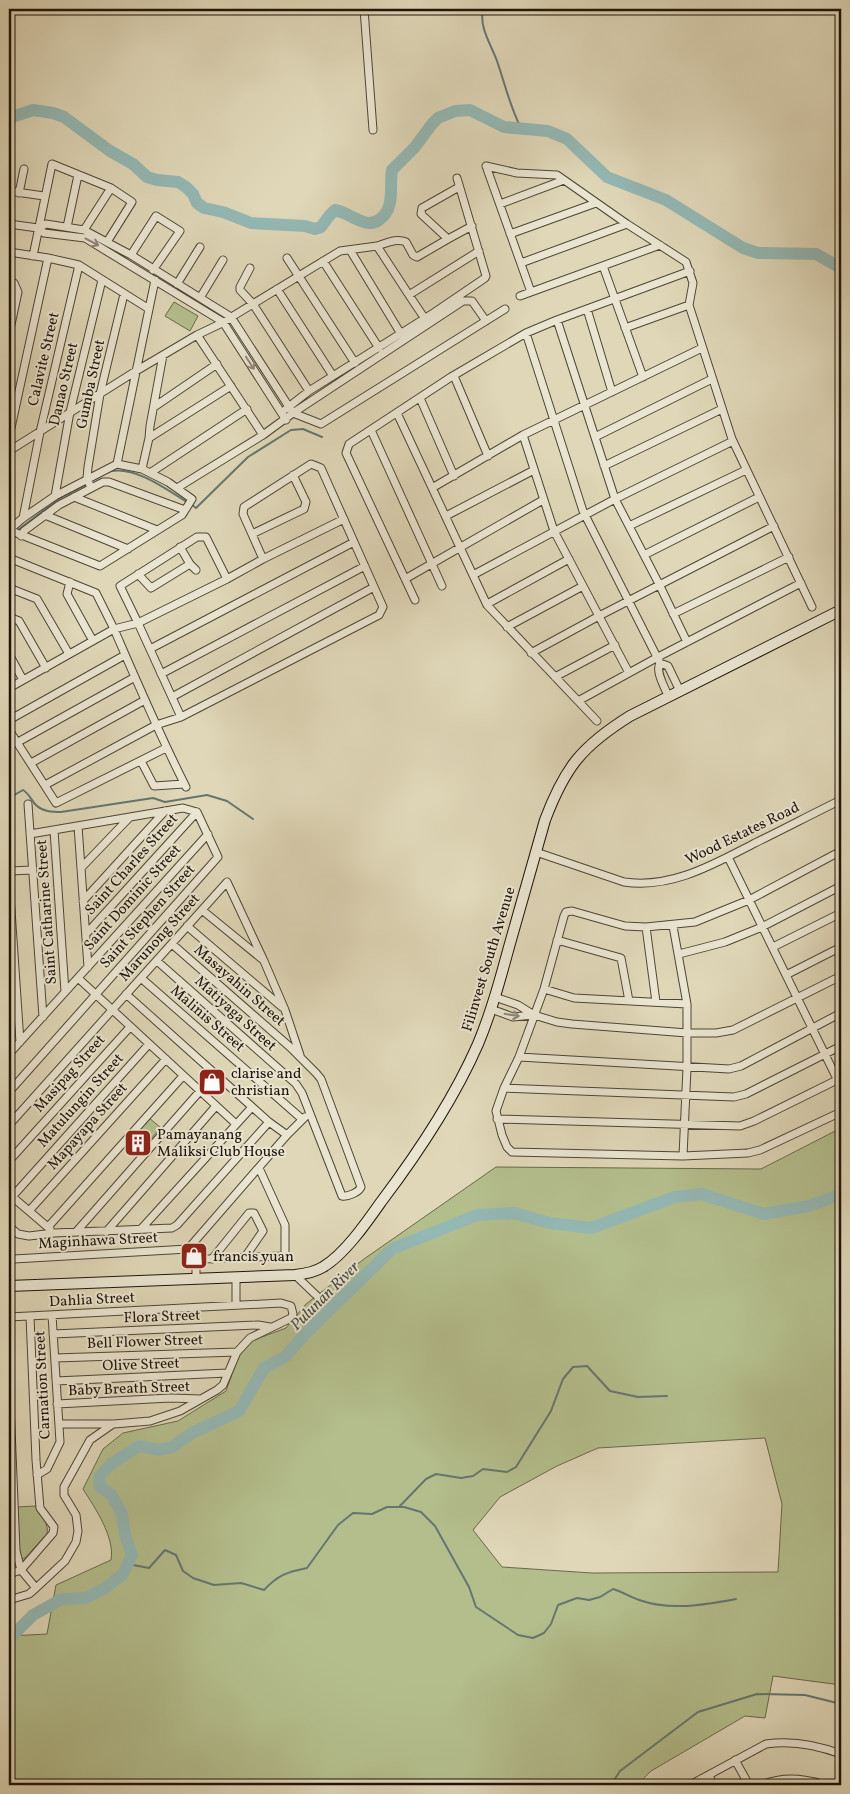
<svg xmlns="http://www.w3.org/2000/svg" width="850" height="1794" font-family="Vollkorn,serif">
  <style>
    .green { fill: #b4be8d; stroke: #69694b; fill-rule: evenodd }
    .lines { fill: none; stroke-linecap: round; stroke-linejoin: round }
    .stream { stroke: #657670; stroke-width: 2 }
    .river { stroke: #94b8b4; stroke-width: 12 }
    .street-casing { stroke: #4e4535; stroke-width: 9 }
    .secondary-casing { stroke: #1e1409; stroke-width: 12 }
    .street { stroke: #eae5d1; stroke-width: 7 }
    .secondary { stroke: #eae5d1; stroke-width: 10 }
    .oneway { stroke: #8e8777 }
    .labels { text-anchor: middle; stroke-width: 4; stroke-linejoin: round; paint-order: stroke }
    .street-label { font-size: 15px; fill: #1e1409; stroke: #eae5d1 }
    .poi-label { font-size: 15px; fill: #1e1409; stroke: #eae5d1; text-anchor: start }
    .water-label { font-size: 16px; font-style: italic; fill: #474d45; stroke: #eae5d1 }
  </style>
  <rect width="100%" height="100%" fill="#dfd7b8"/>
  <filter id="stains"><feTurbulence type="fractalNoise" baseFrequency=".004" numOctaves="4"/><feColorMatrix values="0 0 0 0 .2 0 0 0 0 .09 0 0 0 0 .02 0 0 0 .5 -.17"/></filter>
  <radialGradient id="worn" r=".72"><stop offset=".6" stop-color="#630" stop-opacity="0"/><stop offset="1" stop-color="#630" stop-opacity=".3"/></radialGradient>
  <path class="green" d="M174,302L198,316L190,331L165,316Z
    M148,1117L161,1128L147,1143L135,1132Z
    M841,1128V1685L773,1676L765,1718L745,1716L651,1771L637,1785H9V1636L47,1634L56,1585L111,1560C115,1537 95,1508 83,1489L103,1449L123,1433L178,1421L226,1391L241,1349L254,1340L286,1328L306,1304L364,1259L496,1167L761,1169ZM765,1438L782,1504L778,1572L592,1573L502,1567L473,1530L500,1497L557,1466L598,1448Z
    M35,1506C41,1514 49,1523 47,1534L25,1558L23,1559L20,1557L17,1507Z"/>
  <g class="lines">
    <path class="stream" d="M483,9C479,28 491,44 497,61C505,84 510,107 521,128
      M91,481C98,478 105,472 112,471C137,467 167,490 187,502
      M191,504L196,508L248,457L291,430L303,429L322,437
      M18,530L60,498L87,484
      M9,798L23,790C30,794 31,801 37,806C44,812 53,812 61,812L153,798L165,802L207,795L227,801L253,819
      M399,1507L426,1479L436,1474L461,1478L473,1476L483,1469L507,1472L516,1467L551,1411L563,1379L573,1367L587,1366L610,1391L638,1397L667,1396
      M128,1564L149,1568L165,1550L176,1555L183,1571L193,1578L214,1585L241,1583L264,1590C278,1575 287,1572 307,1568L338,1525L353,1513L372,1514L387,1507H404L421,1512L435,1526L469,1587L476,1607L518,1635L533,1638L544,1633L551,1624L558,1605L577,1598L589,1600L600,1597L613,1589C623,1592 630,1597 639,1600C671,1611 703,1605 736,1599
      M611,1785L620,1771L698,1712L757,1694L805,1695L841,1704"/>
    <path class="river" d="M9,118L33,110L53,113L64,117L110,151L133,164L147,177L157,180L178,182L186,187L193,194L197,203L204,208L223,212L251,223L305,226L315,229L321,227L329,216L335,210C345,212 354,219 364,222C369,224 374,223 379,220C396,208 389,188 392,170L415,147L432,124L438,118L455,111L470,110L504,127L548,131L567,139L607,177L666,200L743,248L758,253L816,254L841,268
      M9,1639L33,1615L62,1599L85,1598L104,1589L123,1574L132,1555L125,1535L122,1514L111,1494L100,1487L99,1477L111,1464L139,1446L159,1450L172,1447L192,1433L239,1411L264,1368L285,1357L304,1335L392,1249L477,1215L514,1213L550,1223L591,1228L675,1197L702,1194L764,1214L809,1206L841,1194"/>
    <g class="street-casing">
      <path id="street" d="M364,9L373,130
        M486,166L517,173L557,175L627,224L686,262L693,283L689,305L732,439L812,607
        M486,166L531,292
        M459,187L422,208L421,214L448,239L472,226
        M9,191L44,196
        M19,193L24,169
        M500,204L564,180
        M9,224L38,228L44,233L85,238L223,322L286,420
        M67,227L78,175
        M38,228L46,224L84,230L131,255L231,317L293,413L463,301H472L486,321
        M84,230L111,188
        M510,234L596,203
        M448,239L417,257L413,255L406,242C396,238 387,243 377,246L409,295L479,251
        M350,250L401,334
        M9,252L48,258L79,265L149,309
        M131,255L156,216L180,231L153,270
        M33,256L52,164L111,188L132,202L107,242
        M287,258L355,363
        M323,261L379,348
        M521,263L627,224
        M603,266L643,377
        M250,268L240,287V290L253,304L309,391
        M9,282L14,283L18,292L9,334
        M177,284L200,247
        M277,289L333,376
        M409,295L425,319
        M520,296L660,245
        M200,298L223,260
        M587,309L612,392
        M557,320L615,499L659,584L687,642
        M625,328L689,305
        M526,333L583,511L660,663
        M163,355L150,426L149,438L231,386
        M454,376L488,456
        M420,398L454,476
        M154,407L217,364
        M286,409L309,391L435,312L485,278L486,276L457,178
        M397,413L487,605L597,721
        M371,430L442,586
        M263,435L293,413L321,424L505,309
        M523,435L554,531L629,673
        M9,437L48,258
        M595,437L712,379
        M9,451L136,371L197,335L220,324L340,251L377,246
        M117,464L155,280
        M604,466L722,409
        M142,469L149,438
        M150,473L247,409
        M91,488L87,478L88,467L100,394L124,294
        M177,488L263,435L197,335
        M432,488L523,435L702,348
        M55,496L70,412L102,280
        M74,497L157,530
        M45,515L128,549
        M446,516L534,470
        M23,518L40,432L79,265
        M629,526L746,470
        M9,530L100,566L182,515L192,499L168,482L142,469L117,464L55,496L23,518L9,530
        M252,534L304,509L306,502L293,475
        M21,536L24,531L59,505L103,482H109L185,510
        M180,547L190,564
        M644,555L759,497
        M9,558L96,593L114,629L9,688
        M263,559L344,519
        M138,574L151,588L190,564L196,570
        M473,575L615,499L733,441
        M405,579L543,500
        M70,582L67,594L93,641
        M9,588L37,599L69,654
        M415,600L346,453L349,444L451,377L526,333L557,320L690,271
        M487,604L569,559
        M673,614L789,557
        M9,617L19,621L46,668
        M507,627L583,586
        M150,649L354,542
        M531,653L599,616L774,526
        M9,654L23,680
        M161,674L365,566
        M555,677L615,645
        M668,696C665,687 655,672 660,663L668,666L680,691
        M172,697L374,587
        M578,701L658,657L801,583
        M181,717L379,615L383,607L321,468L311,464L244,507L243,514L263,559L227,579
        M9,720L125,655
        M9,730L56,803L166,748
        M18,742L135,677
        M141,761L154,786L184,784
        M31,763L145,700
        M45,785L156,725L181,717L138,623L227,579L206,537H197L120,586L138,623L114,629C137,682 160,736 186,787
        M28,804L43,1017
        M78,826L88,967
        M54,830L65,992
        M841,851L749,900L695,922L646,927L625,926L572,911L566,912L564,916L544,989L519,1057L504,1088L496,1111L502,1135L507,1147L512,1152L683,1156L748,1153L760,1150L841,1112
        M536,852L624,882C672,889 714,864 755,843C784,829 812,814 841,800
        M728,857L841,1087
        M81,868L129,818
        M9,871L33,870
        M9,881L20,1042
        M83,901L165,811
        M202,910L262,959
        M187,926L282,1007
        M673,926L687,1004V1068L683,1156
        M646,927L656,1002
        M86,934L197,812
        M557,940L621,958L629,1001
        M773,947L841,913
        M679,954L725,942L762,927L841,886
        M157,961L296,1084L302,1093L342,1196C348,1197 359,1192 361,1187L321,1079L316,1073L290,1047L172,944
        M786,975L841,947
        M78,978L236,1124
        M141,978L302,1119
        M544,989L574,998L687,1004
        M126,994L269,1122L287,1135
        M495,997L518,1005L534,1015L557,1022L572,1024L687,1033H716L733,1030L841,976
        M491,1009L513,1017L533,1015
        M9,1054L208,834
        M519,1057L729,1069L741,1066L841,1013
        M504,1088L734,1097L746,1094L841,1046
        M9,1092L218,857L197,812L183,808L30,834
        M497,1119L740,1126L754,1121L841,1078
        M9,1125L227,882L264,961L285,1010L300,1055
        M9,1161L130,1027
        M9,1194L50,1229
        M12,1197L149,1044
        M29,1211L166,1059
        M9,1226L18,1234L29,1236L54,1233L172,1228L177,1225L269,1122
        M48,1227L183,1076
        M141,1229L252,1107
        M76,1232L200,1091
        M106,1232L216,1106
        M188,1249L287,1135L305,1117
        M188,1249L196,1259V1279
        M9,1257L14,1259L188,1249
        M196,1259L282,1256L285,1254V1225L259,1168
        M212,1259L249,1213H254L263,1231L245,1257
        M295,1275L317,1296
        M236,1277V1304
        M9,1317L281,1303L291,1306L293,1314L291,1318L250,1338L237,1352L223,1385L217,1390L180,1411L150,1421L114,1424H59
        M53,1334L258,1325L270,1327
        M55,1358L237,1352
        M9,1379L16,1551L21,1570L36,1588
        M56,1381L227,1373
        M57,1404L170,1398L201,1399
        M37,1475L47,1469L60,1442L52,1315
        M9,1574L21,1570L53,1533L54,1527L40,1508L36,1460L30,1316
        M9,1600L29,1594L36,1588L65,1561L76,1542L78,1531L76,1515L64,1495V1487L90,1440L113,1424
        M735,1760L749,1785
        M709,1775L713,1785
        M690,1785L766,1744C792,1740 817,1745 841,1754
        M762,1785C782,1776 804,1778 825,1785"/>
    </g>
    <g class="secondary-casing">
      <path id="secondary" d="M9,1286L295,1275C304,1274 315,1272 323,1267C344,1255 367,1222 381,1202C418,1153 453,1101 478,1044C491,1013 500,980 509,947C521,905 533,863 545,820C565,767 582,746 630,716L841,610"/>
    </g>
    <use href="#street" class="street"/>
    <use href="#secondary" class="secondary"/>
  </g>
  <defs><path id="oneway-shaft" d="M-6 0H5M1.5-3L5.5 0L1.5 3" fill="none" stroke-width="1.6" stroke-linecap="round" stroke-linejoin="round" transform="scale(1.25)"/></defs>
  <g class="oneway">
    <use href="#oneway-shaft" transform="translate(92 242) rotate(28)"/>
    <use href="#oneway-shaft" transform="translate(250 363) rotate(57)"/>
    <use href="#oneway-shaft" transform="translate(512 1015) rotate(9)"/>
  </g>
  <defs>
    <g id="shop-square" transform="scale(1.4375)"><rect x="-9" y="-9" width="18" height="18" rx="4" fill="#8f2418" stroke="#eae5d1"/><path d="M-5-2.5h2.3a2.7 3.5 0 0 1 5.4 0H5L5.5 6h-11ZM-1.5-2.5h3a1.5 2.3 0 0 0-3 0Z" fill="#fff"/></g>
    <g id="building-square" transform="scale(1.4375)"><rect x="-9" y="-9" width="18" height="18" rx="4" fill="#8f2418" stroke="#eae5d1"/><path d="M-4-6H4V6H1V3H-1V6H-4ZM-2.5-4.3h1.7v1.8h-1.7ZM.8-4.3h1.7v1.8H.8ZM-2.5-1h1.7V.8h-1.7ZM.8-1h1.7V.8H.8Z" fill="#fff"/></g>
  </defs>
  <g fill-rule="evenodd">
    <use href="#shop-square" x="212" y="1082"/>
    <use href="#building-square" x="138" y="1143"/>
    <use href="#shop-square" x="194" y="1256"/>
  </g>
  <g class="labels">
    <g class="street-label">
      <text transform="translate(43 359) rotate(-77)" y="5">Calavite Street</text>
      <text transform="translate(63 384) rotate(-77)" y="5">Danao Street</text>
      <text transform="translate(90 384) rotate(-78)" y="5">Gumba Street</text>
      <text transform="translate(742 833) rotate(-26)" y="5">Wood Estates Road</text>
      <text transform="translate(131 864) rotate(-48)" y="5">Saint Charles Street</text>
      <text transform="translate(132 897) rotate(-48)" y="5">Saint Dominic Street</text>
      <text transform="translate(46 912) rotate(-94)" y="5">Saint Catharine Street</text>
      <text transform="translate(147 916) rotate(-48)" y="5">Saint Stephen Street</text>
      <text transform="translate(159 937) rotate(-48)" y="5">Marunong Street</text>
      <text transform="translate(488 959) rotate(-73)" y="5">Filinvest South Avenue</text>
      <text transform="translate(240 985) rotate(41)" y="5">Masayahin Street</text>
      <text transform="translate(236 1013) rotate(42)" y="5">Matiyaga Street</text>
      <text transform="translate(208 1018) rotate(41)" y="5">Malinis Street</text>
      <text transform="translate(69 1073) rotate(-48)" y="5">Masipag Street</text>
      <text transform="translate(80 1100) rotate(-48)" y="5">Matulungin Street</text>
      <text transform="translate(87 1126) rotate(-48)" y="5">Mapayapa Street</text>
      <text transform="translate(98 1240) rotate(-3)" y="5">Maginhawa Street</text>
      <text transform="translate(92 1299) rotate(-3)" y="5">Dahlia Street</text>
      <text transform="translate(162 1316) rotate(-2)" y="5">Flora Street</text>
      <text transform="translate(145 1341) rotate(-2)" y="5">Bell Flower Street</text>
      <text transform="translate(141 1364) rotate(-2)" y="5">Olive Street</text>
      <text transform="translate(42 1385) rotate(-93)" y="5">Carnation Street</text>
      <text transform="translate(129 1388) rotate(-2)" y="5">Baby Breath Street</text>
    </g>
    <g class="poi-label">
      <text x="231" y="1078">clarise and<tspan x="231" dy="17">christian</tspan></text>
      <text x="157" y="1139">Pamayanang<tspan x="157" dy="17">Maliksi Club House</tspan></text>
      <text x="213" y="1261">francis yuan</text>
    </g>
    <g class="water-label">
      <text transform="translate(324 1295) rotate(-45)" y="6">Pulunan River</text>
    </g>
  </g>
  <rect width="850" height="1794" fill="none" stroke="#dfd7b8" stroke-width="30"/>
  <rect x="10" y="10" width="830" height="1774" fill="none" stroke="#1e1409" stroke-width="2.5"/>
  <rect x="15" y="15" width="820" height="1764" fill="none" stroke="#1e1409"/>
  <rect width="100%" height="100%" filter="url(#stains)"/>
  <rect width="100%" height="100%" fill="url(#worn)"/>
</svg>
